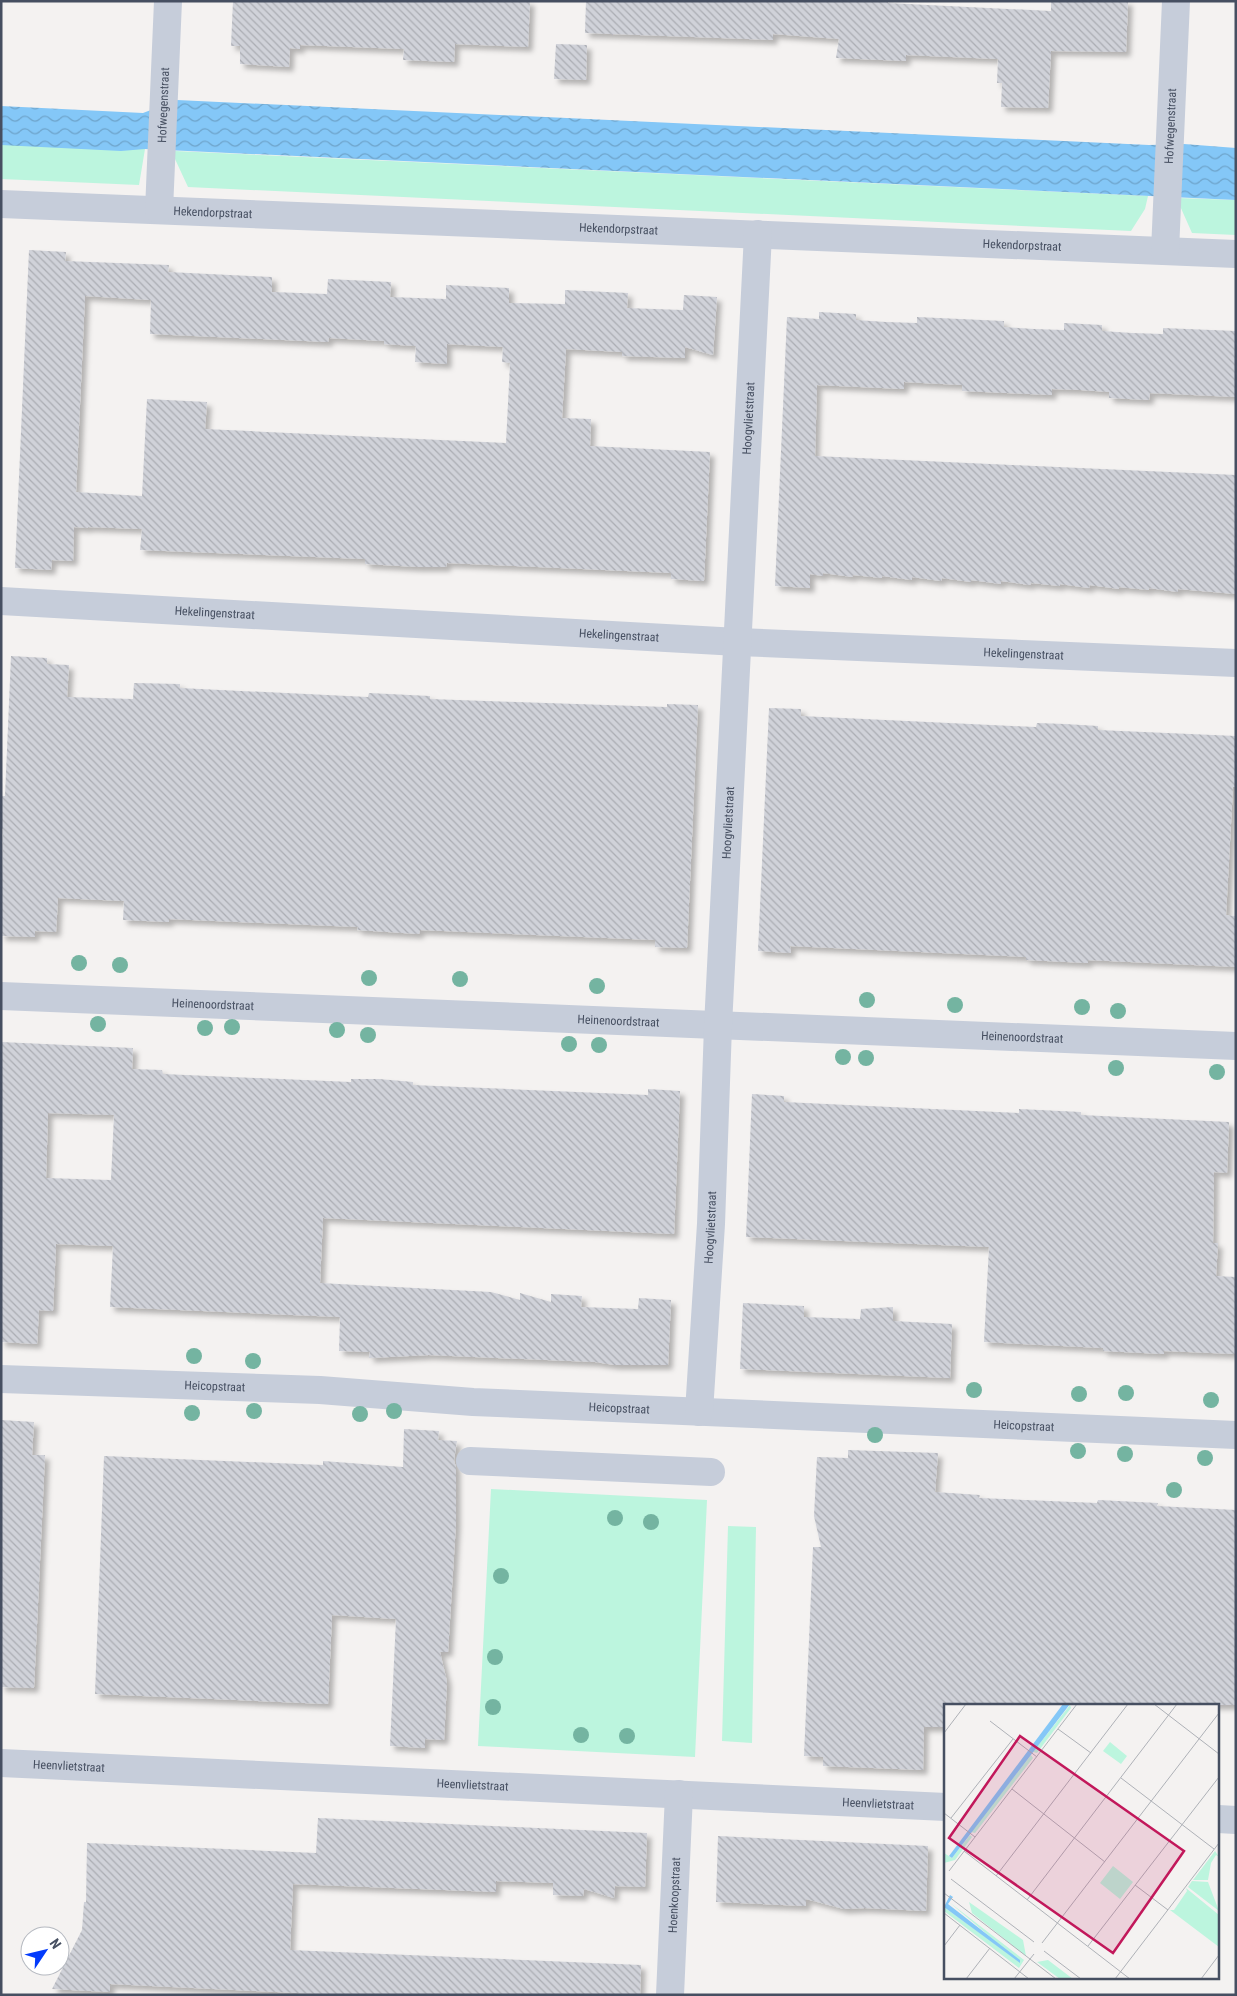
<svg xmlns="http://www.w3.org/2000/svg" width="1237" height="1996" font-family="'Roboto Condensed',sans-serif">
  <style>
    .green { fill: #bcf5de }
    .water { fill: url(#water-waves) }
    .building { fill: url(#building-back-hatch); fill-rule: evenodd; filter: url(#shadow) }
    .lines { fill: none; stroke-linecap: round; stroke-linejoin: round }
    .pedestrian { stroke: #c6cdda; stroke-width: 28 }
    .minor { stroke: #c6cdda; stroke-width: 28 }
    .tree { fill: #74b4a1 }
    .labels { text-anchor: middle; stroke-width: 5; stroke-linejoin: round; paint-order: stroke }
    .street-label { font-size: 12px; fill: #464f61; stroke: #fff }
    .inset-road { fill: none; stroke: #aeb1b7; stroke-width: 1 }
    .view { fill: #c2185b; fill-opacity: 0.15; stroke: #c2185b; stroke-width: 2.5 }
    .inset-edge { fill: none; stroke: #464f61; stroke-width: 2.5 }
  </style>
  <defs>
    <pattern id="water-waves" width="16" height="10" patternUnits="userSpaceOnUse" patternTransform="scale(1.25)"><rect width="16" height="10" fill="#84c7f7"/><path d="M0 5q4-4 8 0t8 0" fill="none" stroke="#6ea4cb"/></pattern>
    <pattern id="building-back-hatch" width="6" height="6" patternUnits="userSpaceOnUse" patternTransform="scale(1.25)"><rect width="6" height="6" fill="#d0d2d9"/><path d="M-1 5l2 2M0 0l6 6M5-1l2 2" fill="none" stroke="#abadb3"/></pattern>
    <filter id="shadow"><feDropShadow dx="4.5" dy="4.5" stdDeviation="2.5" flood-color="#0004"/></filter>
  </defs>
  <rect width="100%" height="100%" fill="#f4f2f1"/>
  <path class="green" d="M1,144L145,149L139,185L1,179Z
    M175,151L1148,196L1145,209L1131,231L188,187L175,159Z
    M1178,198L1236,200V235L1192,233L1180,206Z
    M491,1489L707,1500L695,1757L478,1746Z
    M728,1526L756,1527L752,1743L722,1741Z"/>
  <path class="water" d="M177,100L1149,145L1184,144L1236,148V200L145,149L121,151L1,145V106L143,113Z"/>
  <path class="building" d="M233,1H530L528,47L455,44L454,62L403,60L404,49L300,45V49L290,48L289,67L240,64V46H231Z
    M586,1H888V3L1051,11V1H1128L1126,52L1051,51L1048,108L1001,107L1002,83H997L998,59L906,55V61L836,58L839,39L773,34V40L585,33Z
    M556,44L587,45L586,80L554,79Z
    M29,250L66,252L65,261L169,265L168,272L272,277V292L327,294L328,279L391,282L390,297L446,299V285L509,288V303L565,304V290L628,293L627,308L683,310L684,295L717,297L713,355L685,347V358L622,356V352L566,349L562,418L591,419L590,446L710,452L704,581L671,579V573L447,563L446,567H418L365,564V559L140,550L142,529L88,527V528L74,527L73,561L52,560L51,570L15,568ZM85,296L151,300L150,334L328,342L329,338L384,341V344L416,346L415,362L447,364V344L503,347L502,362L510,363L506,443L205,429L207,402L147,399L142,496L76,492Z
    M819,312L856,314V320L886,322L917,323V317L1004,321V327L1034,329L1064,330V323L1102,325V331L1132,333L1163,334V328L1236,331V397L1150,393L1149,400L1109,398V392L1081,390L1052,389V395L962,391V385L904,382V389L817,385L815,456L1236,475V594L1178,589V592L1149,588V590L1119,587V589L1090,585L1089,588L1060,584V586L1031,583L1030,585L1001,581V584L971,580V582L942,578L941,581L912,577V580L882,576V578L853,575L852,577L823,573V576L810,574V588L775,586L787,317L819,319Z
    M11,656L47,658V664L69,665L67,697L133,699L134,683L180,684V688L368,697L369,693L430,696V699L486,701L667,707V704L698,705L687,948L655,947V940L420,930L419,934L357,930L358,927L169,919V922L123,920L124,901L58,898L56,932L35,931V937L1,936L3,829H1V813L2,796H5Z
    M769,708L801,709V716L1036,727L1037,723L1065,724L1098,726V730L1236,736V787H1233L1226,915L1236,916V967L1088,960V963L1067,962L1026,960V957L790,946L791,953L758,951Z
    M1,1042L133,1048L132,1069L162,1070L163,1074L351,1082V1079H379L413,1082V1085L648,1095V1089L680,1091L674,1234L323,1218L320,1283L491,1292L520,1300V1293L551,1302V1294L582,1296L581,1307L610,1308L638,1309L639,1298L671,1300L668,1365H615L595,1362L429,1355L369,1358L370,1352L339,1351L340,1317L110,1307L113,1246L56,1244L53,1311L39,1310L37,1344L1,1342ZM48,1113L114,1115L111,1180L46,1178Z
    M752,1094L784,1096V1102L1019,1113V1109L1081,1112V1115L1229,1122L1227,1173L1214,1172L1213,1243H1218L1216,1276L1236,1277V1354L1164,1351V1354L1103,1351V1348L984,1342L989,1247L746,1237Z
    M743,1303L804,1306V1317L860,1319L861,1309L893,1307V1321L952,1324L950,1378L740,1369Z
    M1,1420L34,1422L32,1455H45L34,1688L1,1687Z
    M404,1429L439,1431L438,1440L457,1441L454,1460L456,1468V1523L448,1652H440L447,1682L444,1740L425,1739V1748L390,1746L396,1619L332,1615L328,1704L95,1694L104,1456L323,1465V1461L403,1467Z
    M848,1450L938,1453L935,1492L980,1495L979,1498L1097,1503L1098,1500L1158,1503L1157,1506L1236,1510V1705H946V1727H924L923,1770L823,1766V1757L804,1756L813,1547H821L814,1516L817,1457L848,1458Z
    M318,1818L647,1833L645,1887L615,1886L614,1898L584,1889L583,1896L553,1895V1883L525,1882L496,1881V1892L293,1884L290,1950L641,1965L640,1995H341L110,1984V1992L52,1989L82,1930L84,1902H86L87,1843L316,1853Z
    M718,1836L928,1846L926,1911L865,1908L844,1909L806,1899V1906L716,1902Z"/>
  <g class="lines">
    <path class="pedestrian" d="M470,1461L711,1472"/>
    <g class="minor">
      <path id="s1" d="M1,204L1236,254"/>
      <path id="s2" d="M159,210L168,1"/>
      <path id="s3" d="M1165,251L1176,1"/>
      <path id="s4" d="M1,601L738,642L1236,663"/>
      <path id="s5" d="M1,996L1236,1046"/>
      <path id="s6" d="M1,1379L320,1390L473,1402L1236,1435"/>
      <path id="s7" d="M699,1412L711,1224L718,1026L758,234"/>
      <path id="s8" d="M1,1763L946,1807"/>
      <path d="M1218,1819L1236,1820"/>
      <path id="s9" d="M670,1995L679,1794"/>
    </g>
  </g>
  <g class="tree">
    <circle cx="79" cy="963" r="8"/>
    <circle cx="120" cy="965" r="8"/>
    <circle cx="369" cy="978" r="8"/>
    <circle cx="460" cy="979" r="8"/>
    <circle cx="597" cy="986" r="8"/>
    <circle cx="867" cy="1000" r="8"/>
    <circle cx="955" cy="1005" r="8"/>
    <circle cx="1082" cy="1007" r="8"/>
    <circle cx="1118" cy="1011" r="8"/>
    <circle cx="98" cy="1024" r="8"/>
    <circle cx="232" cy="1027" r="8"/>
    <circle cx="205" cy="1028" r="8"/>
    <circle cx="337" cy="1030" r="8"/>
    <circle cx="368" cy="1035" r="8"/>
    <circle cx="569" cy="1044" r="8"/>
    <circle cx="599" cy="1045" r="8"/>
    <circle cx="843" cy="1057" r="8"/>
    <circle cx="866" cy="1058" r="8"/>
    <circle cx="1116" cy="1068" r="8"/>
    <circle cx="1217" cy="1072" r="8"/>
    <circle cx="194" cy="1356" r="8"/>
    <circle cx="253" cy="1361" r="8"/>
    <circle cx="974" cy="1390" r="8"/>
    <circle cx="1126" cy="1393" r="8"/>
    <circle cx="1079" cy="1394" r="8"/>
    <circle cx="1211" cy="1400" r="8"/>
    <circle cx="254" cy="1411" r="8"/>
    <circle cx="394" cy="1411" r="8"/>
    <circle cx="192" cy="1413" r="8"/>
    <circle cx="360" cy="1414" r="8"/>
    <circle cx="875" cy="1435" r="8"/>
    <circle cx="1078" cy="1451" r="8"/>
    <circle cx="1125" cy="1454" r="8"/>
    <circle cx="1205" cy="1458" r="8"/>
    <circle cx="1174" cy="1490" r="8"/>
    <circle cx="615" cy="1518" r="8"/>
    <circle cx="651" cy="1522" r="8"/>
    <circle cx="501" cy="1576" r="8"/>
    <circle cx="495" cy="1657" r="8"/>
    <circle cx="493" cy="1707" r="8"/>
    <circle cx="581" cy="1735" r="8"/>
    <circle cx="627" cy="1736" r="8"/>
  </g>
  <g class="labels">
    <g class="street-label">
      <text dy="4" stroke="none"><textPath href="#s2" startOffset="105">Hofwegenstraat</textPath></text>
      <text dy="4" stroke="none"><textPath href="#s3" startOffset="125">Hofwegenstraat</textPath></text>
      <text dy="4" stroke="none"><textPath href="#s1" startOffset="212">Hekendorpstraat</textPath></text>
      <text dy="4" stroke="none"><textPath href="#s1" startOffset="618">Hekendorpstraat</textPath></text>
      <text dy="4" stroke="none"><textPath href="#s1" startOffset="1022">Hekendorpstraat</textPath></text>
      <text dy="4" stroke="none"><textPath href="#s7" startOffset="995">Hoogvlietstraat</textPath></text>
      <text dy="4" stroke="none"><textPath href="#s4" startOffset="214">Hekelingenstraat</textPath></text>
      <text dy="4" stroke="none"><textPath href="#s4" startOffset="619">Hekelingenstraat</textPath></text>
      <text dy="4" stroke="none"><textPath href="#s4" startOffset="1024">Hekelingenstraat</textPath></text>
      <text dy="4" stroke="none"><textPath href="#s7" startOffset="590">Hoogvlietstraat</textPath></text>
      <text dy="4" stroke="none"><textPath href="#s5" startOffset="212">Heinenoordstraat</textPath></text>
      <text dy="4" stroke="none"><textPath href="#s5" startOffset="618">Heinenoordstraat</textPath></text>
      <text dy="4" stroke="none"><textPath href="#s5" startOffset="1022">Heinenoordstraat</textPath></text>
      <text dy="4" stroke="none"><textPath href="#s7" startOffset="185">Hoogvlietstraat</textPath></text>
      <text dy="4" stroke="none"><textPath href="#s6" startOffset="214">Heicopstraat</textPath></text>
      <text dy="4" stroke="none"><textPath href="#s6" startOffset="619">Heicopstraat</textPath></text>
      <text dy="4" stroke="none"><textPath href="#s6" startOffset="1024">Heicopstraat</textPath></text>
      <text dy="4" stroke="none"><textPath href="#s8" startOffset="68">Heenvlietstraat</textPath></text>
      <text dy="4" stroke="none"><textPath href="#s8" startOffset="472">Heenvlietstraat</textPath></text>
      <text dy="4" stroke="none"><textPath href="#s8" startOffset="878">Heenvlietstraat</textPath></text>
      <text dy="4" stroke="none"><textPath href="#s9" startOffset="100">Hoenkoopstraat</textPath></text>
    </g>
  </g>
  <g transform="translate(944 1704)">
    <rect width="275" height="275" fill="#f4f2f1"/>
    <path d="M126,1L127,4L93,49L89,48ZM166,38L183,52L177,60L159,47ZM87,51L89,54L31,129L27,128ZM26,131L28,133L11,156L0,159V149L8,154ZM271,147L275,153L272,151L267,159L264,176H249ZM169,162L189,178L176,195L156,179ZM248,177L264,178L275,207L244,183ZM242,184L275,211V243L226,206H230L243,187ZM5,198L80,256L75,264L0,207V203L77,259ZM25,198L79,236L82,252L28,209ZM104,256L129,275H116L93,258Z" fill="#bcf5de"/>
    <path d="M119,0H126L8,154L5,152ZM6,191L9,193L4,200L76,256V259L0,203Z" fill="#84c7f7"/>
    <path class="inset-road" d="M210,0L275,50M46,17L93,53M114,25L147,49M0,29L22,0M177,74L270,145M68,85L161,158M0,109L31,133M7,114L69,35M20,147L186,275M5,167L133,0M52,172L184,0M7,175L90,238M191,181L224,206M0,189L112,275M83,196L233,0M0,209L85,275M98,239L275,9M0,242L16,221M144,242L275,73M100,247L137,275M22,275L46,244M70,275L90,250M171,275L275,139M257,275L275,251"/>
    <path class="view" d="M76,32L240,147L169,249L5,134Z"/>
    <rect width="275" height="275" class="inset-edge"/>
  </g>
  <rect width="1237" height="1996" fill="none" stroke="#464f61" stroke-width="5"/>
  <g transform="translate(45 1951) rotate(55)"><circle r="24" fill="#ffffff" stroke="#b5b9c0"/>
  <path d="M0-4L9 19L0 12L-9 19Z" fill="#033bfc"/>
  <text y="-8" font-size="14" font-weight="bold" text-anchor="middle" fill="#464f61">N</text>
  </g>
</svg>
